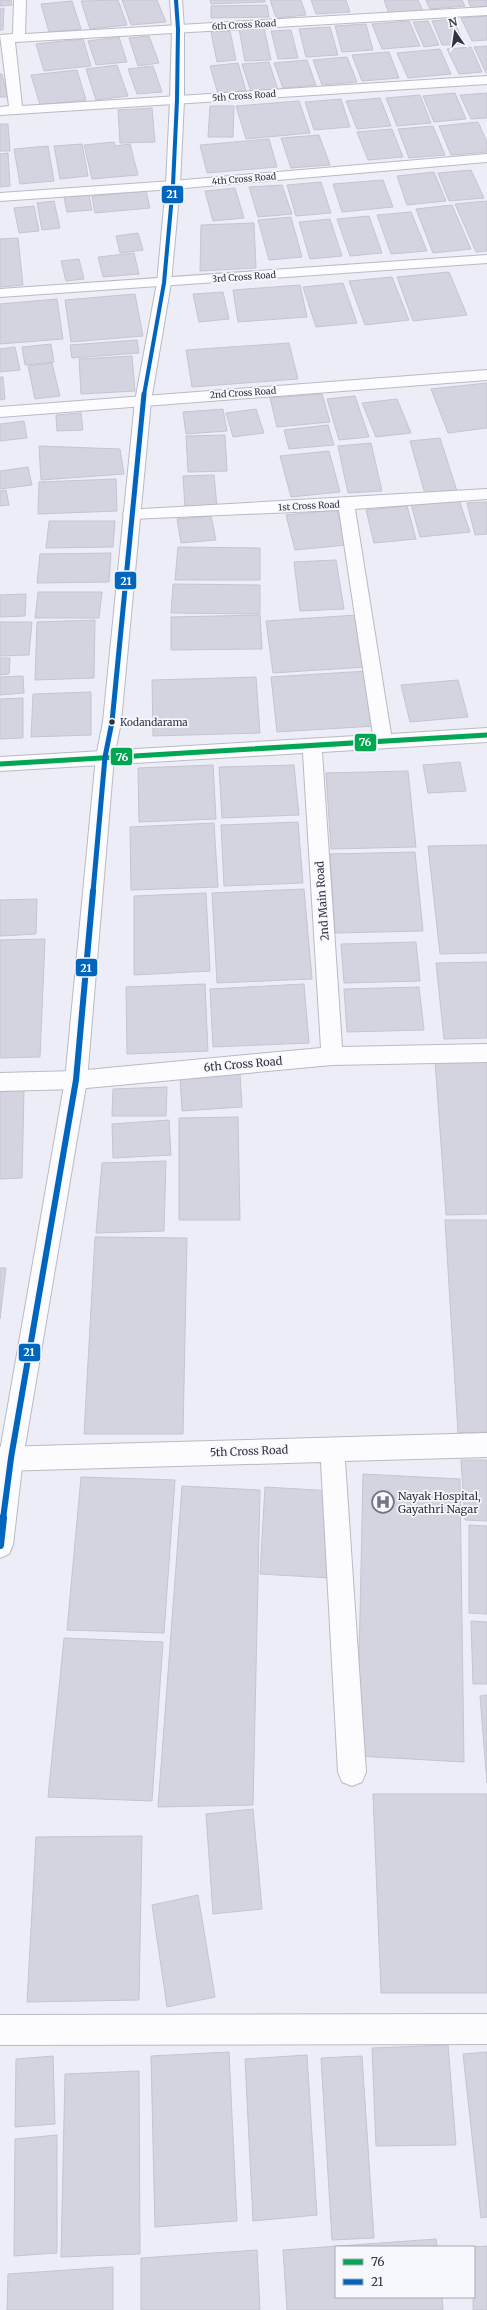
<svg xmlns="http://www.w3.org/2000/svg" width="487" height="2310" font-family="Merriweather,serif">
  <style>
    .building { fill: #d4d4e0; stroke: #c5c4d0 }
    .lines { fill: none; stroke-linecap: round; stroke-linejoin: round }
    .minor-casing { stroke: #babac5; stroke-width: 2 }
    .tertiary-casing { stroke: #babac5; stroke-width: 2 }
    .minor { fill: #fcfcfe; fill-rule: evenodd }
    .tertiary { fill: #fcfcfe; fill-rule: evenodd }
    .bus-1-casing { stroke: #f7f7fe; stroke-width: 8 }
    .bus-2-far3-casing { stroke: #f7f7fe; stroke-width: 6 }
    .bus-2-far2-casing { stroke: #f7f7fe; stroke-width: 8 }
    .bus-2-far1-casing { stroke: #f7f7fe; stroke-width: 9 }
    .bus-2-casing { stroke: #f7f7fe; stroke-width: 10 }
    .bus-1 { stroke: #00a651; stroke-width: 5 }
    .bus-2-far3 { stroke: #0065bd; stroke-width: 4 }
    .bus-2-far2 { stroke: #0065bd; stroke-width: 5 }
    .bus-2-far1 { stroke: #0065bd; stroke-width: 6 }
    .bus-2 { stroke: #0065bd; stroke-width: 8 }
    .bus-dot { fill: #333340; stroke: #f7f7fe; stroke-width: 1.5 }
    .labels { text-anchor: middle; stroke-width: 3.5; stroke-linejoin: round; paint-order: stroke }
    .far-street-label { font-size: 9px; fill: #333340; stroke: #f7f7fe }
    .bus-label { font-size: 10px; fill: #333340; stroke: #f7f7fe; text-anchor: start }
    .street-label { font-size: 11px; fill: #333340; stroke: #f7f7fe }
    .poi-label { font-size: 11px; fill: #333340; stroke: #f7f7fe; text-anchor: start }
    .line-badge { stroke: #f7f7fe; stroke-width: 1.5 }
    .badge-label { font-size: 11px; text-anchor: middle; font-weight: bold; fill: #fff }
  </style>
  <rect width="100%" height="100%" fill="#ededf8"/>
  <path class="building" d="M0,0H11L12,5L0,6Z
    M118,0L127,25L90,29L81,1Z
    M122,0H157L166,22L131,25Z
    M210,0H265V2L211,4Z
    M270,0H301L306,15L276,18Z
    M311,0H346L350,12L316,14Z
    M384,0H418L423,11L389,14Z
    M426,0H462L465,6L430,9Z
    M468,0H487V6L471,8Z
    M72,1L81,29L49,32L41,4Z
    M267,5L269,17L211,18V6Z
    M4,8L3,30H0V9Z
    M487,16V40L472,41L461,18Z
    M453,19L464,44L442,45L432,21Z
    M409,21L420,46L382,49L372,24Z
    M428,21L439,45L424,47L413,22Z
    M366,24L373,50L342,52L335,26Z
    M330,27L338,55L306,57L299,29Z
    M264,28L271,60L245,61L239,29Z
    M291,30L298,58L278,59L271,31Z
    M230,31L236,60L217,62L211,32Z
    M149,36L159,63L138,66L129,38Z
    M119,37L127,62L96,65L88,41Z
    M83,39L91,66L44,71L36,44Z
    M487,46V73H486L474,47Z
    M471,47L482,72L459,74L447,49Z
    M440,49L451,74L408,78L397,53Z
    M389,52L399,78L362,81L352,55Z
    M347,57L357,82L322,85L313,60Z
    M307,60L316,85L283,88L274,63Z
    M269,62L278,90L251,92L242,64Z
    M238,63L246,91L218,94L210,66Z
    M117,65L128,96L96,100L86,69Z
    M153,66L162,92L137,94L128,69Z
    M77,70L86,100L40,105L31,75Z
    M0,74H2L8,97H0Z
    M455,93L466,119L434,122L423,96Z
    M487,93V118L471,119L460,95Z
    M420,95L431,123L397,126L386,98Z
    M380,98L391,126L357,129L346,101Z
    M341,99L350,127L314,130L305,102Z
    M299,101L310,133L246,139L236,106Z
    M210,106H234L233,137H208Z
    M152,108L155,142L120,143L118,110Z
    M478,122L487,142V152L451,155L439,126Z
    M0,124H8L10,151H0Z
    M433,126L445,155L409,158L398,129Z
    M392,129L403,157L368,160L357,132Z
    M319,135L330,165L291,168L281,138Z
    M269,139L277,167L207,173L200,145Z
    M114,142L115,146L130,144L138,175L92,179L84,145Z
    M82,144L88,176L60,179L54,146Z
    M48,146L54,181L20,184L14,149Z
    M8,153L10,186L0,187V154Z
    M471,170L484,198L449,201L438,173Z
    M434,172L446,201L407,205L397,176Z
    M383,180L393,207L342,212L333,184Z
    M321,182L331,213L296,216L287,185Z
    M282,185L292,214L258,217L249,187Z
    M235,188L244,218L213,221L205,191Z
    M146,191L150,208L95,213L92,196Z
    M89,195L92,210L67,212L64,197Z
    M54,201L60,228L42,230L37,203Z
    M487,201V251L476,252L455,204Z
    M452,205L471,249L433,253L416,209Z
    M34,206L39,231L19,233L14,208Z
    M411,212L427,251L391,254L377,215Z
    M369,216L382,253L350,256L337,219Z
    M291,217L302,257L269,260L258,220Z
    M330,219L342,256L310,259L299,222Z
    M254,223L256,268L200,271L201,225Z
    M138,233L143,250L120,253L116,236Z
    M18,238L23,285L0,287V239Z
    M134,253L139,274L103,277L98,257Z
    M79,259L84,279L66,281L61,261Z
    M449,272L467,315L413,321L397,277Z
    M392,277L409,320L365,325L349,281Z
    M343,283L357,323L316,327L303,287Z
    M300,285L307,317L238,322L233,290Z
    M223,292L229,319L199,322L193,294Z
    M135,294L143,336L71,342L65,300Z
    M57,299L63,339L0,344V304Z
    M137,340L139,353L72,358L70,345Z
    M289,343L298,379L192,387L186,350Z
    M51,344L54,362L25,365L22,347Z
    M15,347L20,370L0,372V349Z
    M132,356L135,391L81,394L79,359Z
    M52,363L60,396L35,399L28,366Z
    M0,377H3L5,399L0,400Z
    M487,383V428L448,433L431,389Z
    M322,394L330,422L277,427L270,398Z
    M355,396L369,437L339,440L327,399Z
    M397,399L411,433L376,437L362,403Z
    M223,409L227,431L186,434L183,412Z
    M256,409L264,433L233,437L226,413Z
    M81,413L83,430L57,431L56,415Z
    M24,421L27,438L0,441V424Z
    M328,425L334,445L289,449L284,430Z
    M225,435L227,471L188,472L186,436Z
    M440,438L457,491L425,494L410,441Z
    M371,443L382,491L348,493L338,446Z
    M39,446L120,449L124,474L41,480Z
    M329,451L340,492L291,497L280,456Z
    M28,467L32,485L0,489V471Z
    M214,475L217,507L185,509L183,476Z
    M116,479L117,511L38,514L39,482Z
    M6,490L9,505L0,506V491Z
    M459,500L470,532L420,537L411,504Z
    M487,502V534L475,535L467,503Z
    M407,506L416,539L374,543L366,510Z
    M337,510L347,545L295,550L286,515Z
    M211,516L216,540L181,543L177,519Z
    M49,521H115L113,547L46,548Z
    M178,547L260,548V580H175Z
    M111,553L109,582L37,583L40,554Z
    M336,560L344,609L300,611L294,562Z
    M173,584L260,585V614L171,613Z
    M38,592H102L99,618H35Z
    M26,594L25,616L0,617V595Z
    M260,615L262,649L171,650V617Z
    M357,615L366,667L273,673L266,621Z
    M95,620L94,678L35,680L37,622Z
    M0,622H32L29,655L0,656Z
    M0,658H10L9,674L0,675Z
    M367,671L375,726L277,732L271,677Z
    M23,676L24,693L0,695V677Z
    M256,677L260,733L153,736L152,680Z
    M458,680L468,717L410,722L401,685Z
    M91,692V735L31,737L33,694Z
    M23,698V738L0,739V699Z
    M460,762L466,791L428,793L423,765Z
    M213,765L216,819L139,822L138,768Z
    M294,765L299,815L222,818L219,767Z
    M408,771L416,847L331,849L326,773Z
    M298,822L303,883L224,886L221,825Z
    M214,823L218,887L131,890L130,827Z
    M487,845V953L440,954L428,846Z
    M415,852L423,931L335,933L330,854Z
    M304,889L312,979L217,983L212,893Z
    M206,893L210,971L134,975V896Z
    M37,899L36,934L0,936V900Z
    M45,939L40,1057L0,1058V940Z
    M416,942L420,981L344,983L341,944Z
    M487,962V1038L444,1039L436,963Z
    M205,984L208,1051L127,1054L126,987Z
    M304,984L309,1043L213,1047L210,989Z
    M419,987L424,1030L347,1032L344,989Z
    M435,1060H487V1214L446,1215Z
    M240,1073L242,1107L182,1111L180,1077Z
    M167,1087L166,1116H112L113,1089Z
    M24,1090L22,1178L0,1179V1091Z
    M238,1117L240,1220H179V1118Z
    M169,1120L171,1155L113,1158L112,1124Z
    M166,1161L164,1231L96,1233L102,1163Z
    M445,1220H487V1432L458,1433Z
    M95,1237L187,1238L183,1434H84Z
    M0,1268H6L0,1319Z
    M461,1460H487V1521L465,1520Z
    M363,1474L460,1479L464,1762L357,1756Z
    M81,1477L175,1480L164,1633L67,1630Z
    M182,1486L260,1490L253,1805L158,1807Z
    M265,1487L333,1491L331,1578L260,1574Z
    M469,1525L487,1526V1614L469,1613Z
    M471,1621L487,1622V1684H473Z
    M64,1638L163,1642L152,1801L48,1797Z
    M487,1695V1783L480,1696Z
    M373,1794H487V1993H381Z
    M253,1809L262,1909L213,1914L206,1814Z
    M142,1836L139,2000L27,2002L36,1837Z
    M198,1895L215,1997L167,2007L152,1905Z
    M448,2045L456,2145L376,2146L372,2048Z
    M229,2052L237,2221L155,2227L151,2056Z
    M487,2052V2217L481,2218L463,2054Z
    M307,2055L317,2215L253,2221L245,2059Z
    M53,2056L55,2124L15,2127L16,2059Z
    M362,2056L374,2238L332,2240L321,2058Z
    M139,2071L140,2254L61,2257L65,2074Z
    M57,2135V2253L14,2256L15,2139Z
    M436,2239L437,2247H336V2297H442L443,2310H287L283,2250Z
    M487,2246V2310H473L474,2247Z
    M257,2250L260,2310H141V2258Z
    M113,2267V2310H7L8,2274Z"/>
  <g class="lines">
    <g class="minor-casing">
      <path id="minor" d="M14,0H26L25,34L487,7V15L15,42L22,106L487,76V84L0,115V107L9,106L0,35L13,34Z
        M487,154V162L173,189L0,201V193L173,181Z
        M487,255V263L0,297V289Z
        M487,370V380L0,417V407Z
        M487,489V499L355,509L391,734L487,728V742L322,752L342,1047L487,1044V1062L332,1065L76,1089L0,1091V1073L76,1071L321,1048L303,753L0,771V757L373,735L339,510L131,519L125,518L123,514L125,510Z
        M487,1433V1457L345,1461L366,1772L362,1782L352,1786L342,1782L338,1772L321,1462L0,1471V1447Z
        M487,2014V2044L0,2045V2015Z"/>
    </g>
    <g class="tertiary-casing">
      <path id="tertiary" d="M170,0H182L184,29V100L180,185L171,283L151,401L121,722L114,757L87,1080L23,1458L13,1545L9,1554L0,1558V1451L65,1080L96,757L103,722L135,401L157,283L166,185L170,100L172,29Z"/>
    </g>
    <use href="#minor" class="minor"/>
    <use href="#tertiary" class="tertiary"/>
    <g class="bus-1-casing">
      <path id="bus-1" d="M0,764L487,735"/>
    </g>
    <g class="bus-2-far3-casing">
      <path id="bus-2-far3" d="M144,395L164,283L173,185L177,100L178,29L176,0"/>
    </g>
    <g class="bus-2-far2-casing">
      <path id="bus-2-far2" d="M93,892L105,757L112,722L144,394"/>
    </g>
    <g class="bus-2-far1-casing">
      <path id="bus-2-far1" d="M3,1519L11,1458L76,1080L93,891"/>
    </g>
    <g class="bus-2-casing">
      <path id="bus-2" d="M0,1545L3,1518"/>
    </g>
    <use href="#bus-1" class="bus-1"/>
    <use href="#bus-2-far3" class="bus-2-far3"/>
    <use href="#bus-2-far2" class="bus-2-far2"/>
    <use href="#bus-2-far1" class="bus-2-far1"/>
    <use href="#bus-2" class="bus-2"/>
  </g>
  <defs>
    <g id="hospital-ring" transform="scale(1.15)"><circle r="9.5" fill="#f7f7fe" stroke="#747480" stroke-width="1.5"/><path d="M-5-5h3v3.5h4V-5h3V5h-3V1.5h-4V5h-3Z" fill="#747480"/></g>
  </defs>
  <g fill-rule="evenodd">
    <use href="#hospital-ring" x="383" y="1502"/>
  </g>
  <circle class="bus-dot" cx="112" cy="722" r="3.5"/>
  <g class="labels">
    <g class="far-street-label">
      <text transform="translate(244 25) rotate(-3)" y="3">6th Cross Road</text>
      <text transform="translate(244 96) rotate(-4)" y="3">5th Cross Road</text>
      <text transform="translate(244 179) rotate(-5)" y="3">4th Cross Road</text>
      <text transform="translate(244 277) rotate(-4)" y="3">3rd Cross Road</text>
      <text transform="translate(243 393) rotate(-4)" y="3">2nd Cross Road</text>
      <text transform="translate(309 506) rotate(-3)" y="3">1st Cross Road</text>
    </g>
    <g class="bus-label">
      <text x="120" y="726">Kodandarama</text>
    </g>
    <g class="street-label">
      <text transform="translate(322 901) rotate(-94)" y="4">2nd Main Road</text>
      <text transform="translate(243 1064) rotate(-5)" y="4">6th Cross Road</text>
      <text transform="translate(249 1451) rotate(-2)" y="4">5th Cross Road</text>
    </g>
    <g class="poi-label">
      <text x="398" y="1500">Nayak Hospital,<tspan x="398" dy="13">Gayathri Nagar</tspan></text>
    </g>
  </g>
  <g class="line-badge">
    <rect x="161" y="185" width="23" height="19" rx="4" fill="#0065bd"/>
    <rect x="114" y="571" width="23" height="19" rx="4" fill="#0065bd"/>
    <rect x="354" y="733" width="23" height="19" rx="4" fill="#00a651"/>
    <rect x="110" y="747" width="23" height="19" rx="4" fill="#00a651"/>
    <rect x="75" y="958" width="23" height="19" rx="4" fill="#0065bd"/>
    <rect x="18" y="1343" width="23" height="19" rx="4" fill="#0065bd"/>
  </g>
  <g class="badge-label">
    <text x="172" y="198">21</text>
    <text x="126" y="585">21</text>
    <text x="365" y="746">76</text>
    <text x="122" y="761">76</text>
    <text x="86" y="972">21</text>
    <text x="29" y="1356">21</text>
  </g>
  <rect x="335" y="2246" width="140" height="52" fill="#f7f7fe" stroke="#a9a9b2"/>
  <rect x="343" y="2259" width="20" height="6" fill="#00a651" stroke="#a9a9b2"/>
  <text x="371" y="2266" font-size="12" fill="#333340">76</text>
  <rect x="343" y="2279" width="20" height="6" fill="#0065bd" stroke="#a9a9b2"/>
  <text x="371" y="2286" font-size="12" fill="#333340">21</text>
  <g transform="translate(455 32) rotate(347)" stroke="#f7f7fe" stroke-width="3" paint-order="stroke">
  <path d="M0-3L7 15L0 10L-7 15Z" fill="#333340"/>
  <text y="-6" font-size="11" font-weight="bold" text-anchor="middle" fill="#333340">N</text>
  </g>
</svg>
